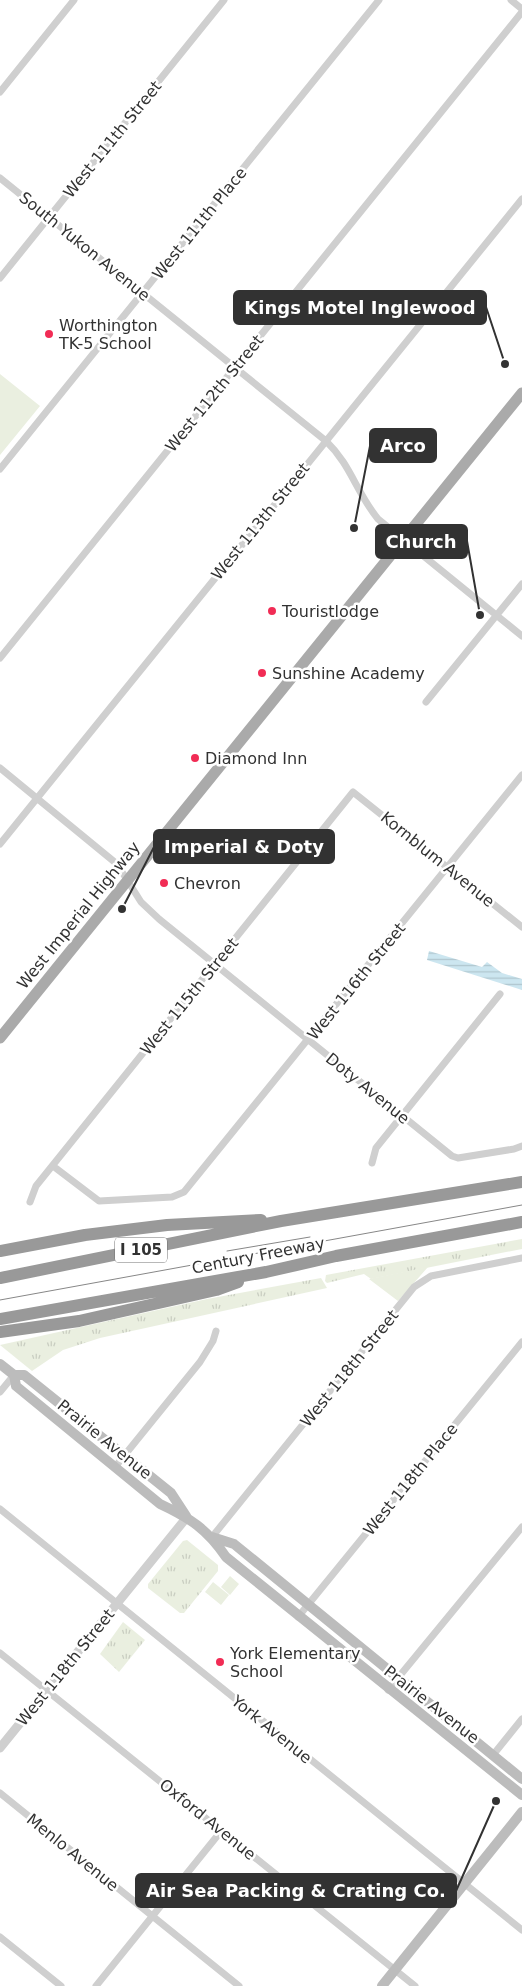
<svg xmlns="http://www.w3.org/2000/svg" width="522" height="1986" font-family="'DejaVu Sans',sans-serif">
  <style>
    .grass { fill: url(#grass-tufts) }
    .green { fill: #eaefe0 }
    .water { fill: url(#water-rules) }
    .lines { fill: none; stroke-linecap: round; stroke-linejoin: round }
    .minor { stroke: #cfcfcf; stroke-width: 7 }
    .tertiary { stroke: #cfcfcf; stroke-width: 9 }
    .secondary { stroke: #bcbcbc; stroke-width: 10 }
    .primary { stroke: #aaa; stroke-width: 11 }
    .motorway { stroke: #999; stroke-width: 12 }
    .tram { stroke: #878787; stroke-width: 1 }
    .poi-dot { fill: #f12c55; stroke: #fff; stroke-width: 2 }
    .labels { text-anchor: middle; stroke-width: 5; stroke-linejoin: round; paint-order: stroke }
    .shield { fill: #fff; stroke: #707070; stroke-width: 1 }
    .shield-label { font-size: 15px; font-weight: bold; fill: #323232 }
    .street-label { font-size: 16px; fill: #323232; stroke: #fff }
    .poi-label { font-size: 16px; fill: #323232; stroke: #fff; text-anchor: start }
    .leader { fill: none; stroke: #323232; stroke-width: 2 }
    .callout-dot { fill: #323232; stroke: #fff; stroke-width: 2 }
    .callout { fill: #323232; stroke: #323232; stroke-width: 2 }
    .callout-label { font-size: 18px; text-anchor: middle; font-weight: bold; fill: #fff }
  </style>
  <defs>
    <pattern id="grass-tufts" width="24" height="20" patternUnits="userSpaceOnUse" patternTransform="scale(1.25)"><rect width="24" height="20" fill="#eaefe0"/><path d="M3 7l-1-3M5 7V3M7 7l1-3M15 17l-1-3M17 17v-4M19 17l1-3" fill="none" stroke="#c9cdc1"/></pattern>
    <pattern id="water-rules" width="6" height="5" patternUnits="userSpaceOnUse" patternTransform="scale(1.25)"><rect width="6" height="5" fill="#cce6f0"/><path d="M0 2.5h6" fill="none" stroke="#b0c6ce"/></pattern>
  </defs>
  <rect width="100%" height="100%" fill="#fff"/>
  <path class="grass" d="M522,1239V1249L506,1252L371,1279L364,1274L327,1283L325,1281L326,1275Z
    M321,1278L327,1288L100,1338L63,1350L32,1371L0,1345L207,1299Z
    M187,1540L218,1565V1571L184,1613H180L148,1588V1584L183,1541Z
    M123,1622L145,1640L119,1672L100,1654Z"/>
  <path class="green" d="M0,374L40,406L0,455Z
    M428,1267L398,1301L369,1279Z
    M230,1576L239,1584L230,1595L221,1587Z
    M213,1582L229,1595L221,1605L205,1592Z"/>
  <path class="water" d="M429,951L482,967L487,962L502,973L522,979V990L427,960Z"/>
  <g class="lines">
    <path class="minor" d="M511,0L522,9
      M0,92L74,0
      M0,178L326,441C351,465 356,492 378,519L522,636
      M0,278L224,0
      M0,469L379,0
      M0,658L522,12
      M426,702L522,584
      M0,768L117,864L141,902L159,919L452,1156L458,1158L514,1149L522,1146
      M0,844L522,199
      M372,1163L376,1148L500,994
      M53,1166L99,1201L172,1197L184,1192L522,775
      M30,1202L36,1186L353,792L522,927
      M0,1392L14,1375
      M115,1467L200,1362L213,1341L216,1331
      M0,1509L522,1930
      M212,1537L414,1287L431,1276L522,1258
      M298,1617L522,1342
      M0,1653L415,1986
      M388,1690L522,1527
      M493,1755L522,1719
      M0,1793L239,1986
      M0,1937L61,1986
      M96,1986L222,1830"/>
    <path class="tertiary" d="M0,1748L187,1517"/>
    <path class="secondary" d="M0,1364L14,1375H24L171,1493L186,1516
      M14,1375L16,1386L160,1504C190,1518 207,1529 226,1557L522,1795
      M212,1537L234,1544L522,1779
      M382,1986L522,1812"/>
    <path class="primary" d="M0,1038L522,393"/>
    <path class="motorway" d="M0,1251L85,1235L167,1225L261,1220
      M0,1278L281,1221L522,1182
      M0,1319L266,1272L336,1256L522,1222
      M0,1332L79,1321L216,1290L238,1282"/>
    <path class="tram" d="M227,1251L310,1237
      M0,1300L522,1205"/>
  </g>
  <g class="poi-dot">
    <circle cx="49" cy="334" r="5"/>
    <circle cx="272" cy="611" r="5"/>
    <circle cx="262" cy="673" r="5"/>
    <circle cx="195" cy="758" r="5"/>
    <circle cx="164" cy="883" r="5"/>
    <circle cx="220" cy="1662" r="5"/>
  </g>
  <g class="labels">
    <rect class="shield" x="115" y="1237.5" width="52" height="25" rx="4"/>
    <g class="shield-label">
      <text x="141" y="1255">I 105</text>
    </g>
    <g class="street-label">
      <text transform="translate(112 139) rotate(-51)" y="6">West 111th Street</text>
      <text transform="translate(199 223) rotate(-51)" y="6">West 111th Place</text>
      <text transform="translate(85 246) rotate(39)" y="6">South Yukon Avenue</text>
      <text transform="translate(214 393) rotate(-51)" y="6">West 112th Street</text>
      <text transform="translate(260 521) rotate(-51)" y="6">West 113th Street</text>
      <text transform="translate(438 859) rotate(39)" y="6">Kornblum Avenue</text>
      <text transform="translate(78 915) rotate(-51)" y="6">West Imperial Highway</text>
      <text transform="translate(356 981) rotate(-51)" y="6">West 116th Street</text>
      <text transform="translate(189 996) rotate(-51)" y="6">West 115th Street</text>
      <text transform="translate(368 1088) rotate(39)" y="6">Doty Avenue</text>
      <text transform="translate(258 1255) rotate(-11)" y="6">Century Freeway</text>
      <text transform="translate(349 1368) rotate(-51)" y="6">West 118th Street</text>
      <text transform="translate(105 1439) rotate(39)" y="6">Prairie Avenue</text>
      <text transform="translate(410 1479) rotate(-51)" y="6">West 118th Place</text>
      <text transform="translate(65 1667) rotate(-51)" y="6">West 118th Street</text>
      <text transform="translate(432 1704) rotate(38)" y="6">Prairie Avenue</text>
      <text transform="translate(272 1729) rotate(39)" y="6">York Avenue</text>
      <text transform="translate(208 1819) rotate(39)" y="6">Oxford Avenue</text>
      <text transform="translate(73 1852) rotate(39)" y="6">Menlo Avenue</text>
    </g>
    <g class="poi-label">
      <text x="59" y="331">Worthington<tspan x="59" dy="18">TK-5 School</tspan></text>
      <text x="282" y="617">Touristlodge</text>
      <text x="272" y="679">Sunshine Academy</text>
      <text x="205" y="764">Diamond Inn</text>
      <text x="174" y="889">Chevron</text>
      <text x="230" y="1659">York Elementary<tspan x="230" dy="18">School</tspan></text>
    </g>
  </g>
  <path class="leader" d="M505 364L486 307M354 528L370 446M480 615L467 541M122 909L154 847M496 1801L456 1891"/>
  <g class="callout-dot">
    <circle cx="505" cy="364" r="5"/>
    <circle cx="354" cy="528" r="5"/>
    <circle cx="480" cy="615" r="5"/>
    <circle cx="122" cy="909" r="5"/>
    <circle cx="496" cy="1801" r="5"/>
  </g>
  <g class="callout">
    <rect x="234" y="291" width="252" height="33" rx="5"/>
    <rect x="370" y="429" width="66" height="33" rx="5"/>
    <rect x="376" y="525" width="91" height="33" rx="5"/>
    <rect x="154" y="830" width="180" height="33" rx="5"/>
    <rect x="136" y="1874" width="320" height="33" rx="5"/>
  </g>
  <g class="callout-label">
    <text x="360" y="314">Kings Motel Inglewood</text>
    <text x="403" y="452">Arco</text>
    <text x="421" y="548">Church</text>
    <text x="244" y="853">Imperial &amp; Doty</text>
    <text x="296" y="1897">Air Sea Packing &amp; Crating Co.</text>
  </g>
</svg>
